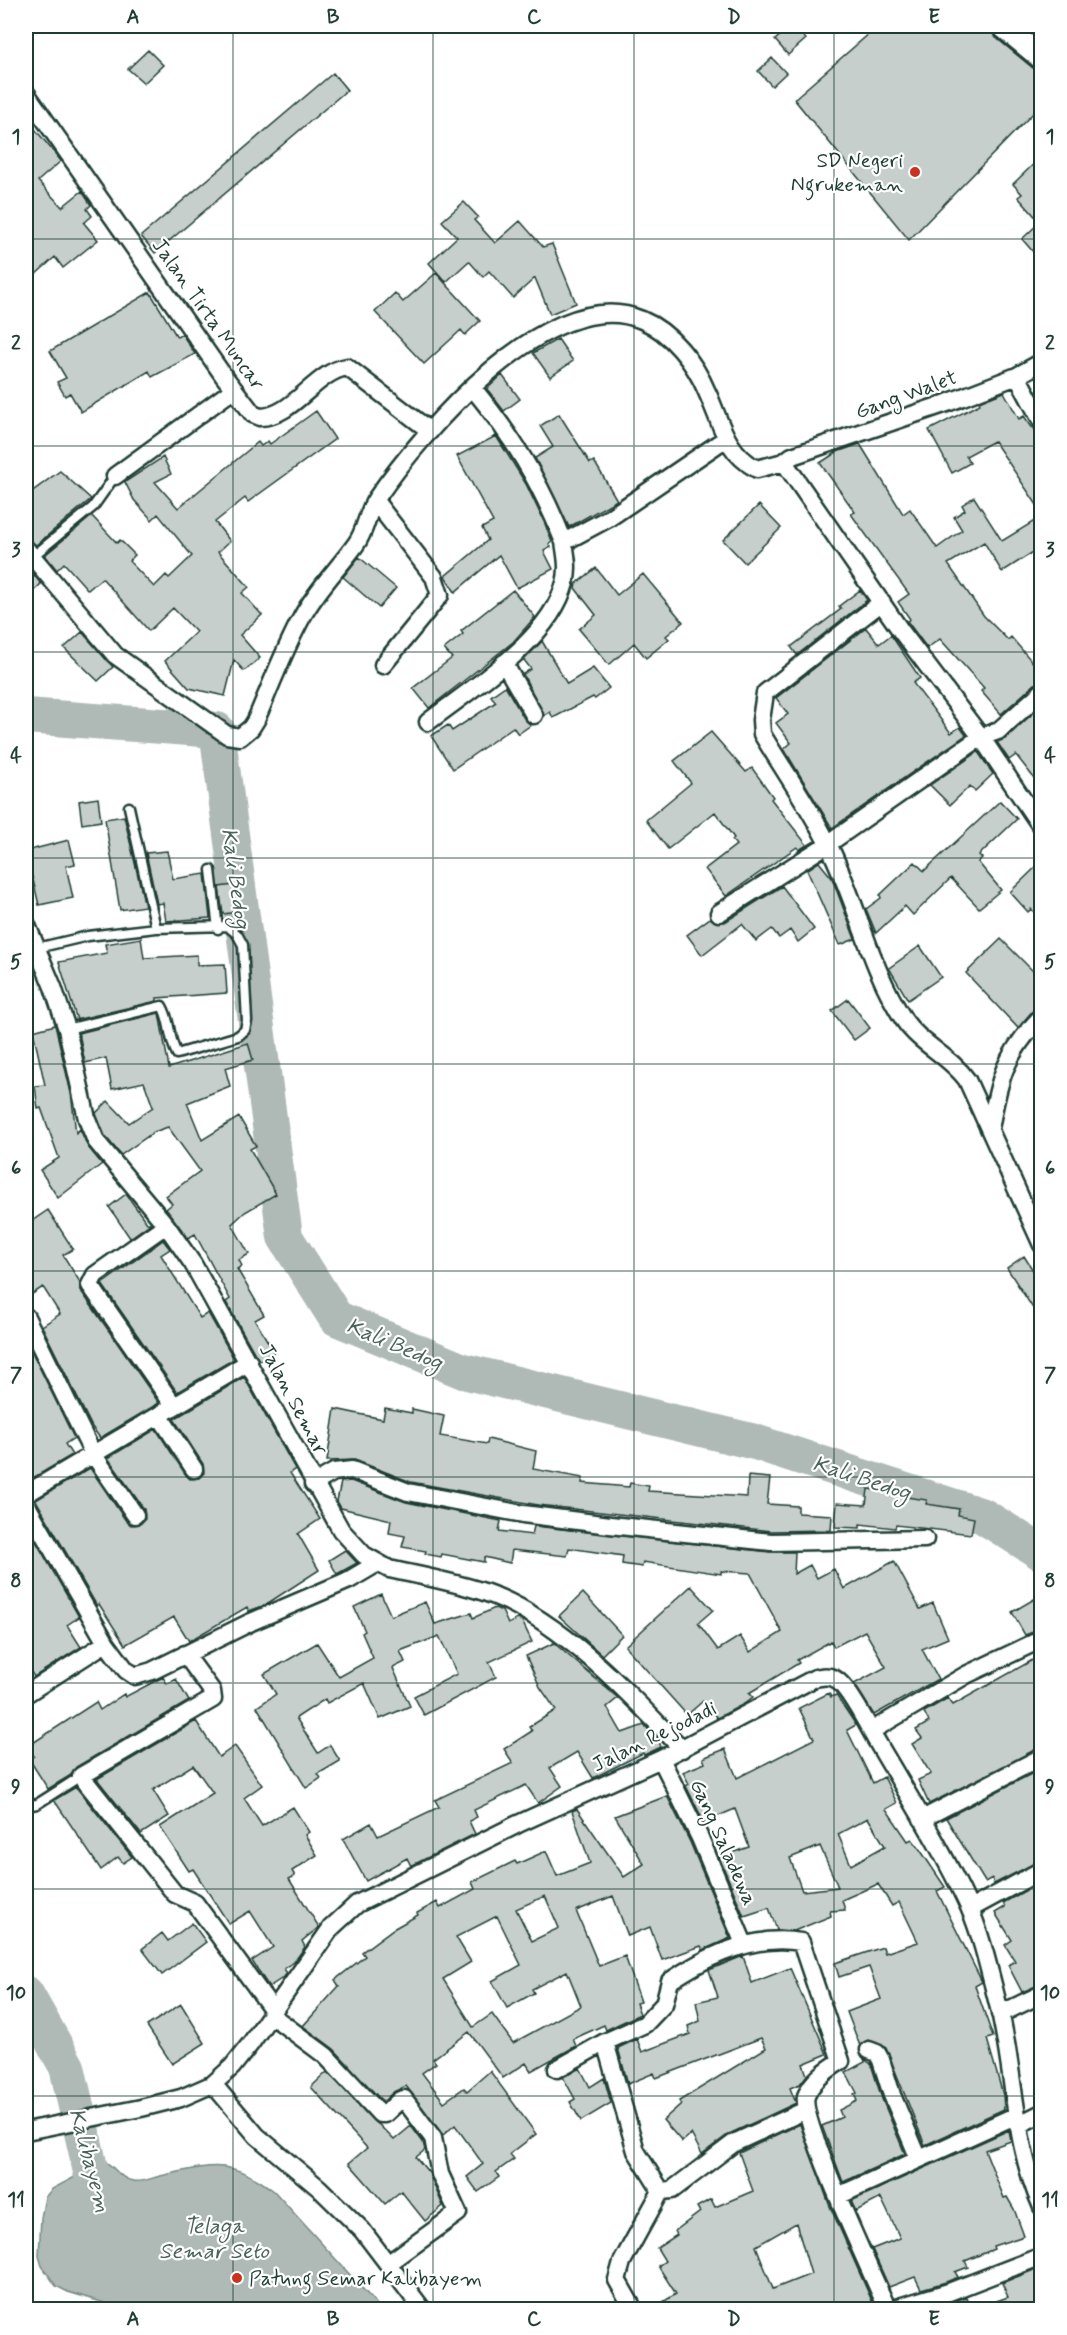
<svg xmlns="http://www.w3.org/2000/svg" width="1067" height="2335" font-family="Mynerve,sans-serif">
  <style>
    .water { fill: #afbab7; stroke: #758883; stroke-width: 1.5 }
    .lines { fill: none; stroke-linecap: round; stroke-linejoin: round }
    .river { stroke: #afbab7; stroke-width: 36 }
    .building { fill: #c7cfcc; stroke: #1f3d34; stroke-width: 1.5; fill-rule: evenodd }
    .lane-casing { stroke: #1f3d34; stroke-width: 13 }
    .street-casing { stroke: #1f3d34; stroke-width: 21 }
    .secondary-casing { stroke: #1f3d34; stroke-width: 27 }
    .lane { stroke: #fff; stroke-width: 8 }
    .street { stroke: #fff; stroke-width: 16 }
    .secondary { stroke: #fff; stroke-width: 22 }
    .grid { fill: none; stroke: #1f3d34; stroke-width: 1.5; stroke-opacity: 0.55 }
    .poi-dot { fill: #c8321e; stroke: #fff; stroke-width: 2 }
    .labels { text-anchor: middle; stroke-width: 4.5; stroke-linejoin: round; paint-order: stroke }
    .poi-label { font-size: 21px; fill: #1f3d34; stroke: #fff; text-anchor: end }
    .street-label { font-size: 21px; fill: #1f3d34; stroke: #fff }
    .water-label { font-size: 22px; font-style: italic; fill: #4a625b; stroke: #fff }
    .neatline { fill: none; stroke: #1f3d34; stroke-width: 2 }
    .grid-label { font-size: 20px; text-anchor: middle; font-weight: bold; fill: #1f3d34 }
  </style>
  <rect width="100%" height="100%" fill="#fff"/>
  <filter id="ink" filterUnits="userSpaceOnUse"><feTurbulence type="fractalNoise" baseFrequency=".0167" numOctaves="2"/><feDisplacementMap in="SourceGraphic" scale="12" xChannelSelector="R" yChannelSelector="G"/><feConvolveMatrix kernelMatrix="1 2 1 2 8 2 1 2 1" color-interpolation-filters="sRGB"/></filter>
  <g filter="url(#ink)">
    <path class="water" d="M99,2159C113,2162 118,2179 133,2181C142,2183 151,2178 160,2176C212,2165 229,2157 274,2191L381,2309H125L68,2292L56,2286L42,2266L39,2256L41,2218L45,2197L52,2189L75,2177L76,2168Z"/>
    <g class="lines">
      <path class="river" d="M26,716L217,730L285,1237L336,1318L463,1371L755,1442L983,1516L1042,1553
        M26,1994L67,2067L100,2211"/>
    </g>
    <path class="building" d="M791,26L806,39L788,55L775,40Z
      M878,26H990L994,36L1033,68L1041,71V105L909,240L794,99Z
      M148,50L163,65L144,83L128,69Z
      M772,58L786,73L772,86L758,71Z
      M333,73L347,90L155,253L141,236Z
      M26,118L61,161L38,181L62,207L82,191L91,205L87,209L92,216L84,223L98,240L63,268L55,257L26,283Z
      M1041,157V261L1022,239L1040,222L1018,197L1022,194L1013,184Z
      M464,202L478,217L474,220L495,243L520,221L543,247L552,244L576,303L550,314L535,278L513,298L489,271L483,277L469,261L446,282L429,263L457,237L442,221Z
      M436,273L480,321L465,335L461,330L424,364L375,312L395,293L403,302Z
      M150,292L177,337L182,334L195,354L152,377L149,371L81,412L70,393L65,396L57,382L66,378L50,351Z
      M558,339L573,361L550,377L533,353Z
      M502,375L520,399L504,411L487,389Z
      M1004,392L1019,419L1024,416L1041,440V511L994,441L966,456L970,463L952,473L929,430L980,404L979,402Z
      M316,411L335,439L248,502L245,498L215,522L230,541L218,552L249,587L242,593L262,615L240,635L260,658L244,671L234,660L225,696L189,688L165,661L196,632L173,608L149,631L102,578L88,590L64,563L57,570L45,555L92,516L117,543L120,540L135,555L129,561L154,587L166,575L169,578L192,556L158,514L152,520L134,500L125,482L163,457L171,474L155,482L178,508L258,442L261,446L268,441L270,444Z
      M559,414L590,463L594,461L617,500L569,527L535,458L553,447L540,426Z
      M496,436L526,484L545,524L552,542L549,544L551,547L544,551L553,569L517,588L499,555L455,592L445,576L488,540L482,528L493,522L457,456Z
      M860,444L903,514L910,509L937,548L962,530L954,517L965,510L962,505L974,497L1002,541L1041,517V547L1002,572L984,542L948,564L984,616L1008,640L1011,637L1041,672V682L1035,684L1001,714L981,691L984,688L940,639L927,648L910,625L907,621L910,619L898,602L909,594L851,514L855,512L820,463L837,452Z
      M60,471L91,499L36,545L26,539V496Z
      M759,505L781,528L745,563L723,540Z
      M359,557L396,588L379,608L343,577Z
      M26,565L41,584L26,598Z
      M596,568L617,595L643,574L683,622L666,636L669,639L646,658L634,643L609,665L579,629L596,615L575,588L576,584Z
      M513,590L535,617L513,642L429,708L413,688L452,658L444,649L463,634L461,631Z
      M860,590L867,600L797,655L791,647L841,609L839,606Z
      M866,628L879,644L891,635L920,678L913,683L951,733L960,727L966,735L832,828L784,749L791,743L776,723L788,714L776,698Z
      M82,632L113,667L98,681L64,648Z
      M542,641L567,684L593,668L609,688L595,699L593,697L553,718L550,712L544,716L523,674L531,669L524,660Z
      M505,686L525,720L531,725L518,734L513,727L453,769L431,736L448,725L452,731L496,702L491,696Z
      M1041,706V787L1016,755L1009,760L997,742L1005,739Z
      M711,732L746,772L752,768L773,797L771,799L807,845L799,850L797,847L726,896L705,869L736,845L732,840L734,838L715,812L668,849L646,820L691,783L674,761Z
      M978,752L993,774L975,791L970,786L950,805L930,785Z
      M98,798L101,821L82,824L79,801Z
      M1000,801L1017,819L979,855L982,858L978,862L1001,890L979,908L951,878L913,915L905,906L876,933L866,909L881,898L880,895L915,862L924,871Z
      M124,816L145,906L120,910L105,819Z
      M69,840L75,864L66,866L73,898L39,905L26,851Z
      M167,851L173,879L205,874L210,918L166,921L163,903L157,904L146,853Z
      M819,862L832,878L855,939L840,945L807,870Z
      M1041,862V919L1031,909L1028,912L1010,892Z
      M234,885L238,912L223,914L219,887Z
      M782,886L814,929L798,942L790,930L779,938L772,929L756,941L742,924L702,955L687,935L710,918L715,922H725Z
      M141,938L144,958L197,955V965L225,964L227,993L157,998V1001L75,1020H77L59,962L107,953L105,944Z
      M1001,939L1041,979V1006L1034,1009L1018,1028L966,973Z
      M920,946L941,977L908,1000L889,968Z
      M848,999L870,1028L854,1040L832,1011Z
      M159,1013L169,1068L248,1043L253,1060L225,1068L230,1086L187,1103L202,1140L239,1117L256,1146L250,1149L276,1194L245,1212L232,1224L249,1254L239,1260L242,1266L237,1269L264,1315L255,1320L274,1352L259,1361L226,1302L230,1299L195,1234L188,1238L166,1209L172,1204L166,1196L200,1171L168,1127L154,1132L121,1155L105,1136L97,1116L96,1113L108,1101L129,1123L153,1107L144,1082L112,1089L106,1058L85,1063L79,1033Z
      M55,1025L71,1093L76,1133L80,1129L88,1147L102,1164L58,1198L40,1170L59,1158L41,1108L38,1109L35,1086L45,1085L33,1031Z
      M126,1194L147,1223H151L130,1238L109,1207Z
      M48,1210L73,1249L63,1255L80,1282L81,1291L159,1403L100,1438L92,1427L42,1326L60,1314L43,1287L26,1298V1225Z
      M163,1240L170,1249L161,1255L200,1318L208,1313L234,1359L177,1392L102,1284Z
      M1024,1256L1041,1283V1321L1007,1268Z
      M26,1340L74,1438L65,1444L72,1455L26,1482Z
      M244,1377L295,1469L290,1473L320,1519L298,1534L319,1570L265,1605L249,1611L247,1607L189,1641L174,1617L125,1645L99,1604L97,1606L36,1500L90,1468L126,1521L131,1525L140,1524L145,1519L144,1509L108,1458L156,1429L186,1475L190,1479L199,1478L204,1473L203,1464L174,1419Z
      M385,1408L412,1413V1409L444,1416L440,1436L487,1444L488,1439L536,1451L533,1469L583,1478L582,1483L629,1487L630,1483L649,1486L648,1491L747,1497L748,1476L770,1478L767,1504L798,1506V1513L832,1515L831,1530L771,1531L538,1505L411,1482L355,1460L327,1461L335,1409L383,1419Z
      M351,1481L406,1502L501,1521L499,1531L532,1535L534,1526L770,1552H795L794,1574L810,1565L817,1578L834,1569L844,1589L894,1561L920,1609L933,1603L948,1638L922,1649L938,1679L874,1715L854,1684L886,1667L865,1631L834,1647L831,1641L797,1660L799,1663L749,1693L753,1697L744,1704L717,1718L703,1701L687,1715L625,1646L691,1586L713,1610L698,1623L718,1650L740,1636L750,1652L782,1632L750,1573L721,1571V1574L643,1562L642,1567L622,1564L623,1556L569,1548L567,1556L512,1550L510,1563L484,1557V1562L442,1554L441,1557L425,1554L426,1551L402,1547L405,1536L389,1533L391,1520L341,1508L337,1501L341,1482Z
      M868,1489L900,1493V1496L927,1500L926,1504L959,1509L958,1515L974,1518L971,1534L896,1525L895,1528L860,1524V1528L835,1527L837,1503L866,1505Z
      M26,1524L79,1617L67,1625L81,1647L34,1677L26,1664Z
      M345,1550L357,1563L337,1574L329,1560Z
      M583,1593L622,1635L602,1655L559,1616Z
      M381,1594L391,1616L425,1602L435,1624L471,1613L473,1618L495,1608L502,1611L508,1624L518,1619L522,1621L532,1642L489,1662L496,1677L424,1715L414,1696L457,1674L439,1636L400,1651L405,1662L393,1668L410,1706L380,1719L364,1683L327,1703L325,1699L296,1718L318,1753L330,1745L340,1761L318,1774L321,1778L306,1788L257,1707L276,1694L264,1674L317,1643L339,1677L373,1658L362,1633L365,1631L354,1607Z
      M1041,1595V1629L1025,1635L1012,1612Z
      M554,1643L618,1698L607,1707L622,1733L644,1725L658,1739L661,1747L644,1755L643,1753L593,1778L577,1752L550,1768L562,1786L538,1803L526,1785L474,1810L477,1817L469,1821L475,1834L411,1866L407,1858L366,1881L343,1839L371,1823L378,1836L439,1807L435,1800L513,1763L504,1749L532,1731L529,1727L556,1710L540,1687L526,1656Z
      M1041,1651V1747L929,1804L918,1780L931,1774L912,1744L922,1738L916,1730L929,1722L924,1712L948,1698L953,1705L1038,1657L1036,1654Z
      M163,1677L167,1684L176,1679L189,1701L76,1767L71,1775L48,1789L29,1759L34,1756L28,1746L96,1702L100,1710L124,1694L125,1697Z
      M829,1693L831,1697L836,1695L856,1725L847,1730L873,1783L884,1777L897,1803L886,1809L908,1841L912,1839L919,1848L945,1887L937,1891L982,1982L975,1986L993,2037L987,2039L1003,2095L1004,2109L925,2145L886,2048L868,2040L860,2046L847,2012L881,1999L869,1967L839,1977L835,1963L883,1947L885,1953L918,1942L899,1902L892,1906L878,1884L842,1900L845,1910L830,1911L831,1916L794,1931L777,1930L769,1908L744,1916L719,1857L749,1847L735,1809L704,1822L686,1786L689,1784L683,1772L705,1763L703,1758L725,1749L737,1778L814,1739L799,1708ZM868,1818L885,1846L851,1865L838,1834ZM820,1846L838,1887L802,1891L790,1858Z
      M196,1721L219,1757L235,1746L262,1785L244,1798L262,1826L293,1807L309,1832L305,1835L317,1855L292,1871L295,1876L289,1879L319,1927L302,1941L305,1947L294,1962L284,1969L287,1973L284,1977L269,1987L252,1961L273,1947L250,1911L229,1924L193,1869L189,1871L160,1827L213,1793L193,1765L153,1790L169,1816L141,1834L97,1779Z
      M1041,1769V1860L994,1884L992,1878L985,1882L946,1818Z
      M76,1787L132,1857L123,1863L118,1857L101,1870L54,1800Z
      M667,1796L690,1842L730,1938L703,1950L701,1946L662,1960L650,1927L628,1936L613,1896L576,1911L599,1966L625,1956L641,2002L636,2003L640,2014L606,2030L604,2025L573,2039L576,2046L531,2071L526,2063L503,2078L469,2032L433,2059L436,2063L422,2073L444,2102L464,2088L467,2091L490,2071L536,2134L510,2154L514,2159L496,2172L499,2177L478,2192L467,2177L483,2164L455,2125L443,2135L406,2086L393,2092L383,2102L334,2049L303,2026L339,1986L335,1980L365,1956L362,1952L393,1929L418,1915L417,1913L437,1902L440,1908L475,1889L472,1882L515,1861L517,1864L546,1851L557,1876L590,1863L572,1811L577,1809L624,1877L644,1864L615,1816ZM545,1896L559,1928L532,1941L516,1909ZM497,1916L521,1965L492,1981L507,2008L534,1993L532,1989L567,1971L581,2006L513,2043L492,2014L473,2027L443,1979L471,1962L456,1937Z
      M1041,1882V1984L1022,1992L1008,1965L1015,1961L1005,1945L1012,1940L995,1913L1005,1907L1003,1903Z
      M192,1923L206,1942L162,1975L142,1949L162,1933L168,1941Z
      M743,1956L752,1983L790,1968L827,2054L803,2064L807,2075L800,2084L790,2088L796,2103L729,2134L702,2154L691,2134L682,2142L663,2120L681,2104L679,2101L766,2048L761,2038L656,2078L654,2073L628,2084L618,2048L637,2039L642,2052L690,2034L688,2026L700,2021L696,2002L718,1997L709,1970Z
      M181,2004L205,2043L172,2064L147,2026Z
      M864,2059L871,2064L882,2099L905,2154L843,2182L822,2126L842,2117L839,2110L857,2101L854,2094L857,2093L846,2072L865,2062Z
      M580,2068L590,2087L604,2078L611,2103L581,2121L570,2102L575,2099L563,2077Z
      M327,2072L394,2140L411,2126L423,2142L425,2150L416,2157L429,2173L443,2206L425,2221L401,2191L385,2204L349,2163L367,2148L311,2087Z
      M800,2124L829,2204L876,2310H650L676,2294L658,2266L665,2261L657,2248L677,2235L675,2231L700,2212L697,2207L711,2199L715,2207L753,2191L739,2153ZM796,2223L811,2274L773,2289L756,2246Z
      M1009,2130L1011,2141L985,2150L1004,2198L1007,2197L1014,2209L1024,2236L993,2246L994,2249L965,2261L968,2267L955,2272L958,2277L946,2282L921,2289L915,2277L889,2287L872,2249L900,2238L881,2198L856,2211L851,2201Z
      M1041,2267V2310H980L979,2307L1008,2297L1002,2283Z
      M966,2297L972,2310L930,2309L952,2302Z"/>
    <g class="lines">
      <g class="lane-casing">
        <path id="lane" d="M32,557L93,507L115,476
          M129,807L156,928
          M211,870L218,929
          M37,948L88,936L156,928L227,926L237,934L243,945L247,1021L245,1030L238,1036L177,1054C168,1038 171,1021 162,1006L67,1029
          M26,1806L37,1804L81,1776"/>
      </g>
      <g class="street-casing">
        <path id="street" d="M26,93L223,375L253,414L260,417C293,417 315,372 347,367L430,431
          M1017,376L1042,422
          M472,387C513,437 540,481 564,542L609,518L725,439
          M784,462L901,631L981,737L1042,828
          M115,476L233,390
          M375,501L434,577L440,595L383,665
          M26,549L115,655L227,735L240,737L251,728L256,720C271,685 284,650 302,617C317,589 338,569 356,544C366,531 367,512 376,499C421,433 550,281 642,320C671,332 695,363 707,392C721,422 725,452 757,469L784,462L792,456L947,403L1017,376L1042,362
          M882,602L765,693L761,720L762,734C784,771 809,806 828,844C857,901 869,966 904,1020C920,1044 950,1056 967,1080L1042,1245
          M504,663L534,715
          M428,722C473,687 550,640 565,583C569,569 566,555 564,542
          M719,913L828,844L981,737L998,731L1042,692
          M26,923L53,987L67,1029L87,1119L96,1141L166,1225L193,1264L341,1530L364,1555L389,1569C421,1576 455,1582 487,1593C558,1617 631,1695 682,1749
          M990,1129C999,1078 1005,1054 1042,1016
          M166,1225L95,1275L90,1285L174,1406
          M26,1317L93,1454L135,1515
          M159,1415L194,1469
          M313,1484L334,1472L352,1470L408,1492L523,1514L610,1525L771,1542L925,1539
          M26,1494L249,1362
          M26,1504L106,1643L126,1670L135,1676L152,1671L251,1622L349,1580L376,1564
          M185,1654L212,1691L213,1699L81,1776L175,1894L195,1903L273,2010
          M26,1694L106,1643
          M871,1731L966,1675L1042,1639
          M661,1759L700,1838L744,1944
          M922,1819L1042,1757
          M970,1909L1042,1870
          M1000,2014L1042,1994
          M271,2015L326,2056L380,2114H385L400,2100L404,2099L433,2138L440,2174L458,2213L389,2263
          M605,2042L636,2151L661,2191L622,2262L617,2280L634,2310
          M869,2050L877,2053L881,2060L892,2095L919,2159
          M557,2069L605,2042L645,2024L664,2004L670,1981C708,1955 753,1934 801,1942L841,2061C828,2069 812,2080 806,2096C799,2119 874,2278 888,2310
          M213,2084L257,2136L319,2188L362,2230L423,2310
          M1018,2125L1042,2113
          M26,2131L141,2108L181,2098L213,2084L232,2067L251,2043L331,1928L357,1904L518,1824L661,1759L815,1678C821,1677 827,1675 833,1678C847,1683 868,1726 876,1740C908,1795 943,1850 969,1907C983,1939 991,1978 1000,2012C1015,2076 1014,2146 1042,2207
          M661,2191L672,2190L734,2143L806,2110
          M838,2196L1017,2115
          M889,2310L949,2292L1042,2256"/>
      </g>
      <g class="secondary-casing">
        <path id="secondary" d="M1003,26L1042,58"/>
      </g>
      <use href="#lane" class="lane"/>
      <use href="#street" class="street"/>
      <use href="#secondary" class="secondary"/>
    </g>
  </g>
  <path class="grid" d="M233,26V2310M433,26V2310M634,26V2310M834,26V2310M26,239H1042M26,446H1042M26,652H1042M26,858H1042M26,1064H1042M26,1271H1042M26,1477H1042M26,1683H1042M26,1889H1042M26,2096H1042"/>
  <g class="poi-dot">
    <circle cx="915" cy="172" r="6"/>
    <circle cx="237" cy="2278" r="6"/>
  </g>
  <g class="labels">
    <g class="poi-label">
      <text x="903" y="167">SD Negeri<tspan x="903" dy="24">Ngrukeman</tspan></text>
      <text x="249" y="2285" text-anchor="start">Patung Semar Kalibayem</text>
    </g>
    <g class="street-label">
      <text transform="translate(209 314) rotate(55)" y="7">Jalan Tirta Muncar</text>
      <text transform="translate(906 394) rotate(-20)" y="7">Gang Walet</text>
      <text transform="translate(294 1399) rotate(62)" y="7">Jalan Semar</text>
      <text transform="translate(654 1736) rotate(-26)" y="7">Jalan Rejodadi</text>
      <text transform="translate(724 1842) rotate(66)" y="7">Gang Saladewa</text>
    </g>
    <g class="water-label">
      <text transform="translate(237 878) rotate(82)" y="8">Kali Bedog</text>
      <text transform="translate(395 1343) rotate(23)" y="8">Kali Bedog</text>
      <text transform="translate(862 1477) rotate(18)" y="8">Kali Bedog</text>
      <text transform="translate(91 2160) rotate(75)" y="8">Kalibayem</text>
      <text x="214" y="2233">Telaga<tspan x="214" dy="25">Semar Seto</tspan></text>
    </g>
  </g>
  <rect width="1067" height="2335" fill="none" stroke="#fff" stroke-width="66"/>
  <rect x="33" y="33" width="1001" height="2269" class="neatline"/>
  <g class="grid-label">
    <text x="133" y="23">A</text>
    <text x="333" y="23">B</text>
    <text x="534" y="23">C</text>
    <text x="734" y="23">D</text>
    <text x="934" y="23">E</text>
    <text x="16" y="143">1</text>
    <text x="1050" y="143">1</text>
    <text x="16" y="349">2</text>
    <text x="1050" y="349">2</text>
    <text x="16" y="556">3</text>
    <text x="1050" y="556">3</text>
    <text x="16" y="762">4</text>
    <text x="1050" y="762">4</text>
    <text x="16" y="968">5</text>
    <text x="1050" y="968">5</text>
    <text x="16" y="1174">6</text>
    <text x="1050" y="1174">6</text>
    <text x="16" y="1381">7</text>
    <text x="1050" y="1381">7</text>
    <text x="16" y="1587">8</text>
    <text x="1050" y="1587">8</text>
    <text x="16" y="1793">9</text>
    <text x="1050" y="1793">9</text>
    <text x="16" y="1999">10</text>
    <text x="1050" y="1999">10</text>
    <text x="16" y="2206">11</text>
    <text x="1050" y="2206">11</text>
    <text x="133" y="2325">A</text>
    <text x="333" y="2325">B</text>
    <text x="534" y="2325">C</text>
    <text x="734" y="2325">D</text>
    <text x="934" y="2325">E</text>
  </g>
</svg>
